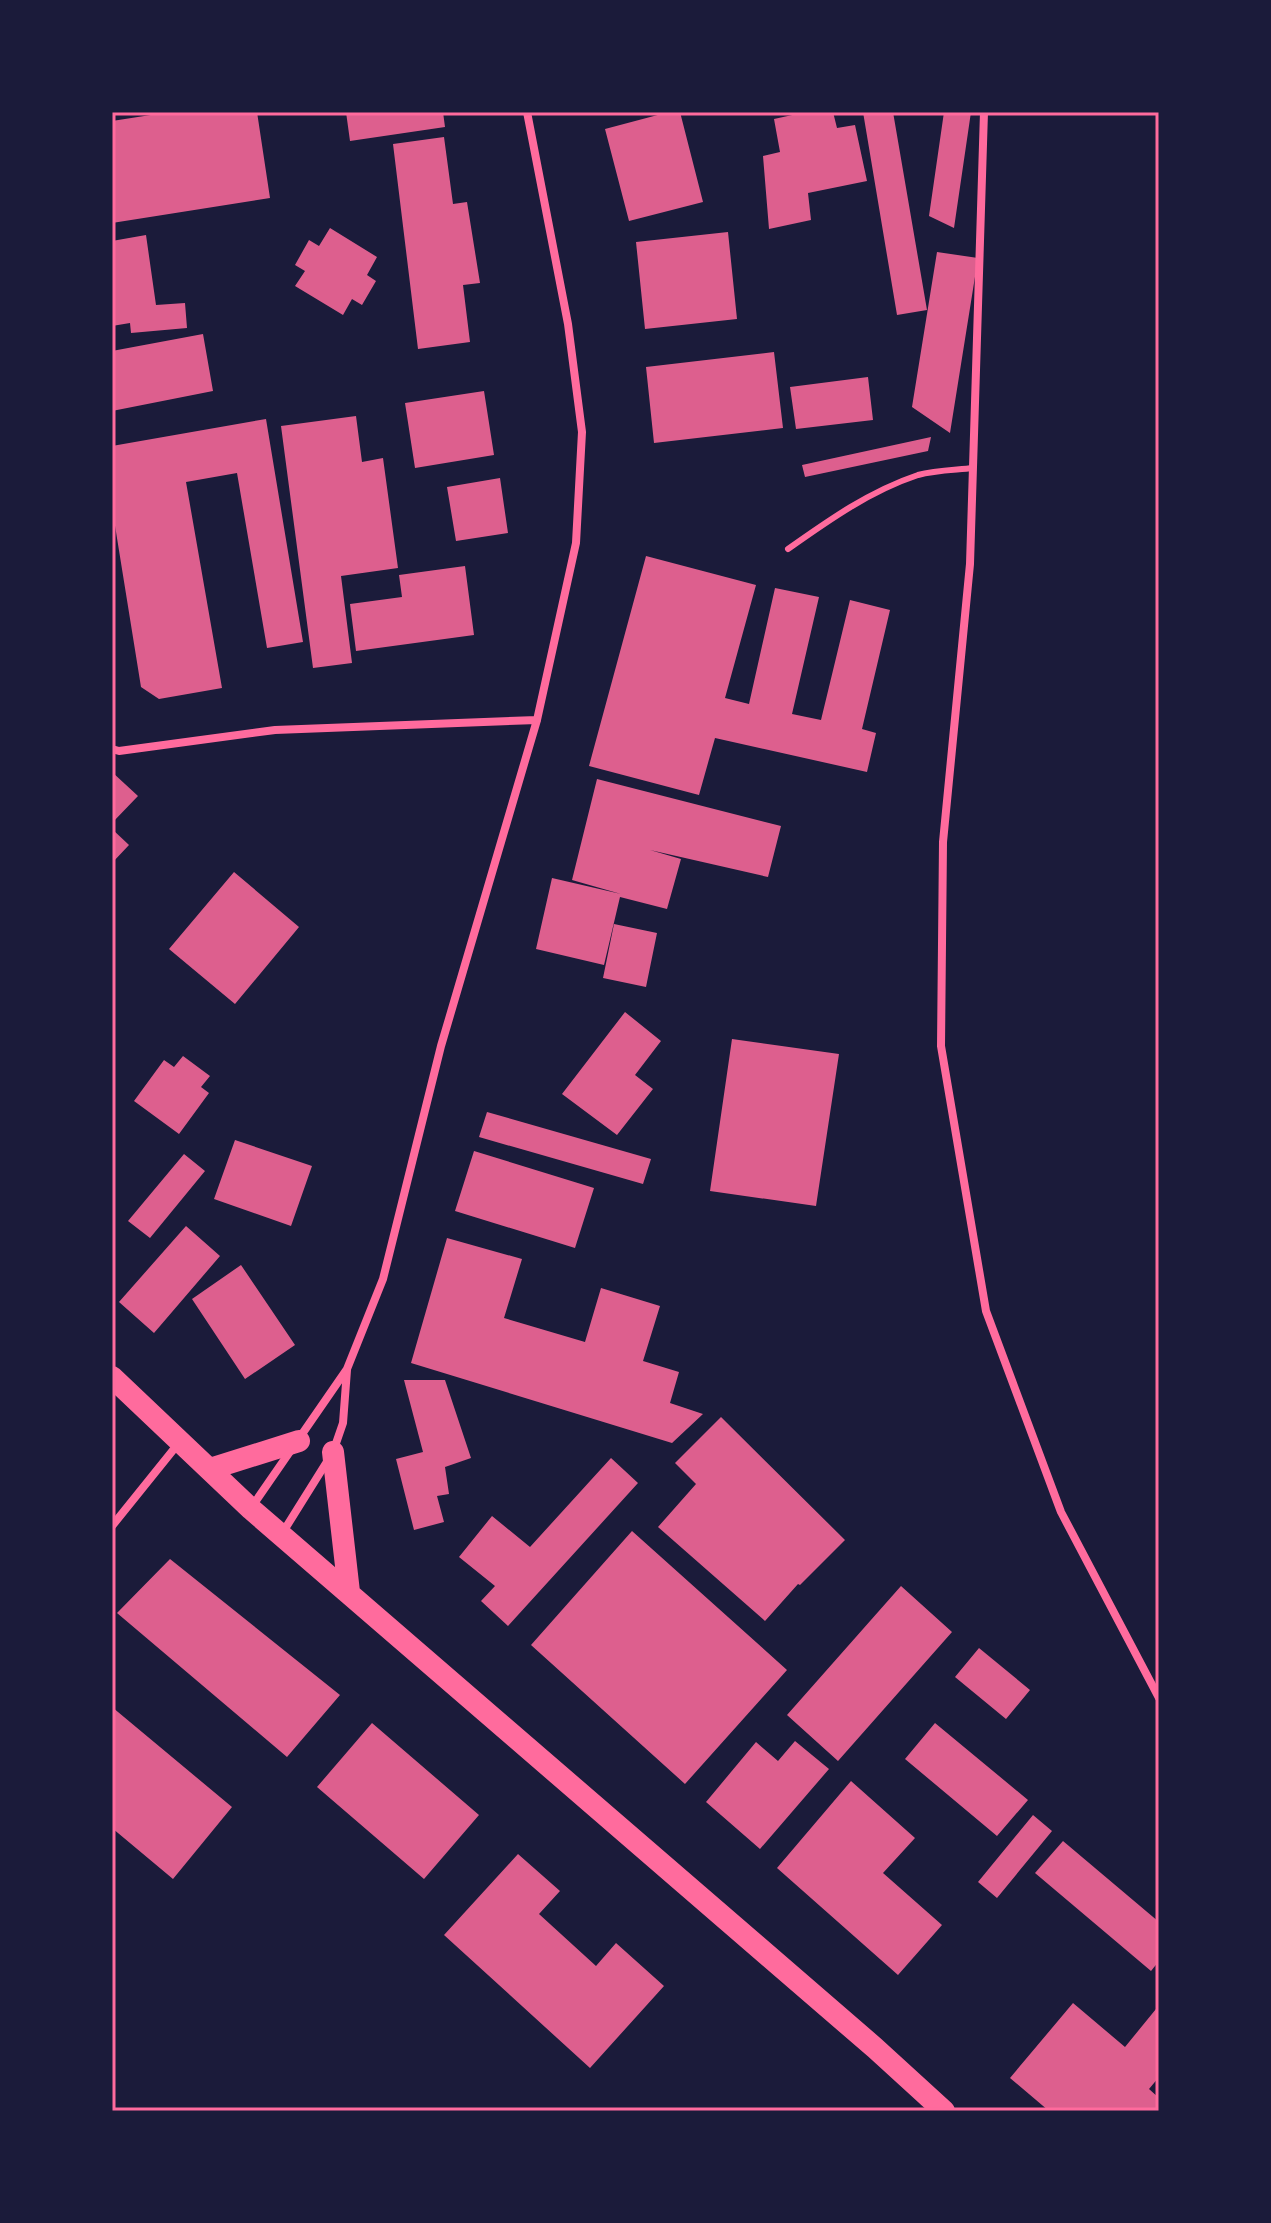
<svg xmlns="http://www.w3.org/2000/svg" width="1271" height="2223" font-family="Commissioner,sans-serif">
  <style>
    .building { fill: #dd5f8e }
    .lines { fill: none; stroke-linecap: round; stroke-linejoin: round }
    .service { stroke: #ff6b9d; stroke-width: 6 }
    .minor { stroke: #ff6b9d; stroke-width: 8 }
    .trunk { stroke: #ff6b9d; stroke-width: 22 }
    .neatline { fill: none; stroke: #ff6b9d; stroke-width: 3 }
  </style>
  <rect width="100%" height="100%" fill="#1b1b3a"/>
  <path class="building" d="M170,112H257L270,198L112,223V121Z
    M346,112H443L445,127L350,141Z
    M669,112H680L703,202L629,221L605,129Z
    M806,112H833L837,128L855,125L867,181L808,193L811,220L769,229L763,156L780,152L774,119Z
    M863,112H893L927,310L897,315Z
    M944,112H971L954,228L929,216Z
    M444,137L453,204L467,202L480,283L463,285L470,342L418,349L393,144Z
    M330,228L377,257L367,275L376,281L362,305L352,299L343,315L295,286L305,271L295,265L309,240L319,246Z
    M728,232L737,319L645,329L636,242Z
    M146,235L156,305L185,303L187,328L131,333L130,323L112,326V241Z
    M937,252L978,258L950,433L912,407Z
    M203,334L213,391L112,411V351Z
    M774,352L783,428L654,443L646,367Z
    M868,377L873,420L796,429L790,387Z
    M484,391L494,455L415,468L405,403Z
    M356,416L362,462L383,458L398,568L341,576L352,663L313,668L281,426Z
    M266,419L303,642L267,648L237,473L186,482L222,688L159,699L141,687L112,507V446Z
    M931,437L928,451L805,477L802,465Z
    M500,478L508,533L456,541L447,487Z
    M646,556L756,585L725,698L749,704L775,588L819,597L792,714L821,720L850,600L890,610L862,729L876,733L867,772L715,738L699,795L589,766Z
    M465,566L474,635L356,651L350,604L402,597L399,575Z
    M112,772L138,796L112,823Z
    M597,779L781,826L768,877L650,850L681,859L667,909L620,897L604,965L536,949L552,878L621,894L572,880Z
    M112,829L129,845L112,863Z
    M234,872L299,927L235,1004L169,949Z
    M614,924L657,933L646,987L603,978Z
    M625,1012L661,1041L635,1075L653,1089L617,1135L562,1094Z
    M732,1039L839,1054L816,1206L710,1191Z
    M183,1056L210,1076L201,1087L209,1093L179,1134L134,1101L164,1060L174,1067Z
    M487,1112L651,1159L643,1184L479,1137Z
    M235,1140L312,1166L291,1226L214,1199Z
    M474,1151L594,1188L575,1248L455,1211Z
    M184,1154L205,1171L150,1238L128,1221Z
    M186,1226L220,1256L154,1333L119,1302Z
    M447,1238L522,1259L504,1318L585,1342L601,1288L660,1306L643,1361L679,1372L670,1403L703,1414L672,1443L411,1363Z
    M241,1265L295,1345L245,1379L192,1299Z
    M404,1380H445L471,1458L445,1467L449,1494L437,1496L444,1522L414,1530L396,1459L423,1452Z
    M721,1417L845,1540L800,1585L798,1584L765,1621L658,1527L696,1484L675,1463Z
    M611,1458L638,1483L508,1626L481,1601L495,1586L459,1557L492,1516L530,1547Z
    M632,1531L787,1670L685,1784L531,1645Z
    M170,1559L340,1695L287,1757L117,1613Z
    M901,1586L952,1632L838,1761L787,1715Z
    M979,1648L1030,1690L1006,1719L955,1677Z
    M112,1707L232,1807L173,1879L112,1828Z
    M372,1723L479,1815L424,1879L317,1787Z
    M935,1723L1028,1800L997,1836L905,1759Z
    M795,1741L829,1769L760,1849L706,1802L756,1742L778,1761Z
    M851,1781L915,1838L883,1873L942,1925L898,1975L777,1868Z
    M1033,1815L1052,1831L997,1898L978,1882Z
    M1063,1841L1159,1922V1961L1151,1971L1035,1873Z
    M518,1854L560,1891L539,1914L596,1966L616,1943L664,1986L590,2068L444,1935Z
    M1073,2003L1125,2047L1156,2009L1159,2012V2077L1149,2089L1159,2098V2111H1049L1010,2078Z"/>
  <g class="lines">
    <path class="service" d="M788,549C829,520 870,491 918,475C935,470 955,470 973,468"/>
    <path class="minor" d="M984,112L970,564L943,842L941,1046L986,1311L1061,1512L1159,1698
      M112,749L119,751L275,730L537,720
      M251,1508L347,1369L383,1279L441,1046L537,720L576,543L582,432L568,324L527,112
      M112,1526L178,1444
      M283,1532L333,1452L343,1423L347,1370"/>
    <path class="trunk" d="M112,1377L251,1509L875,2048L944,2111
      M333,1452L349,1592
      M210,1469L299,1441"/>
  </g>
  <rect width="1271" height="2223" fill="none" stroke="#1b1b3a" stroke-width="228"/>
  <rect x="114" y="114" width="1043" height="1995" class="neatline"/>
</svg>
